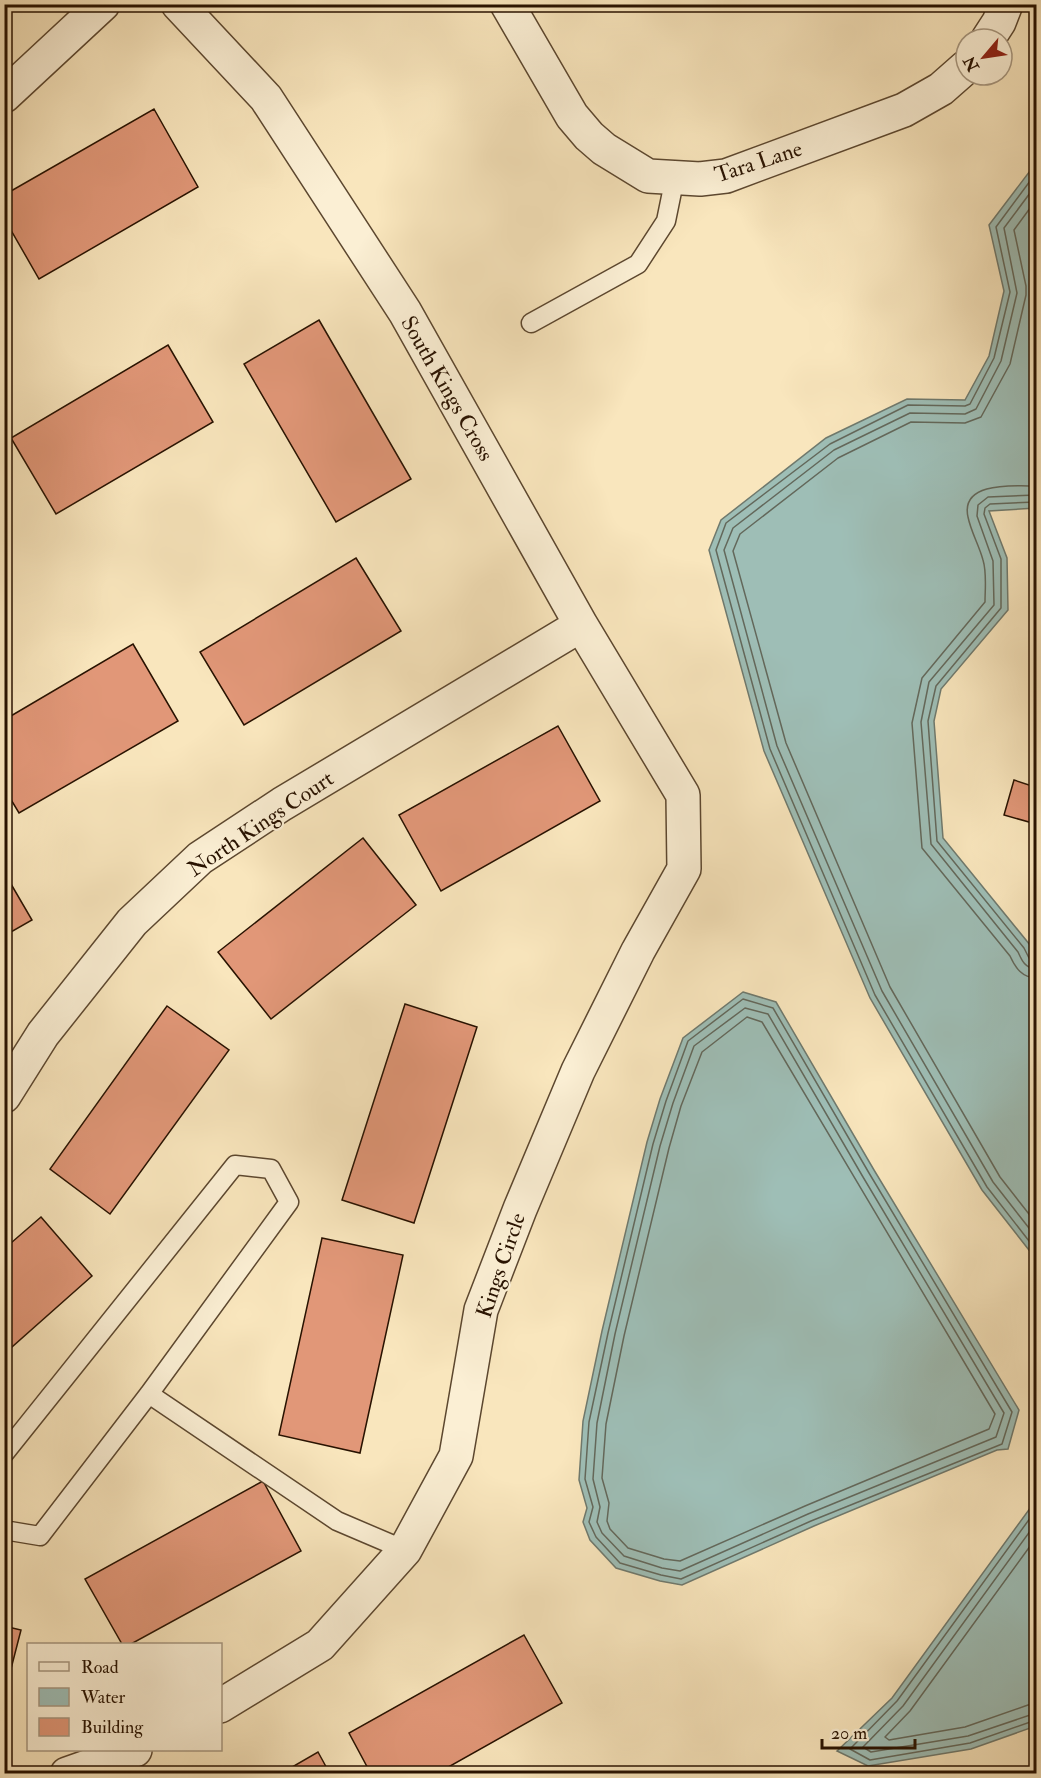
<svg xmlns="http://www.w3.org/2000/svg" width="1041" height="1778" font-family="'IM FELL Double Pica',serif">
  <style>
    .water { fill: #9ebeb6; stroke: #6f796d; stroke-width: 1.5 }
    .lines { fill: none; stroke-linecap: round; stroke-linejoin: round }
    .shore { stroke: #63685b; stroke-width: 1.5 }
    .building { fill: #e19778; stroke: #281200; stroke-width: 1.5 }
    .service-casing { stroke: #5c472f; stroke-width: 21 }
    .minor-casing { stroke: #5c472f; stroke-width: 36 }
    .service { stroke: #fbefd4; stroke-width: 18 }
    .minor { stroke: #fbefd4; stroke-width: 33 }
    .labels { text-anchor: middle; stroke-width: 4.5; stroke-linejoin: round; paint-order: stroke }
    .street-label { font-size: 22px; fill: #281200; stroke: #fbefd4 }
  </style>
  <rect width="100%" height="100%" fill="#f9e6bd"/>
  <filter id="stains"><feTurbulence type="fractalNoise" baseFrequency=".00333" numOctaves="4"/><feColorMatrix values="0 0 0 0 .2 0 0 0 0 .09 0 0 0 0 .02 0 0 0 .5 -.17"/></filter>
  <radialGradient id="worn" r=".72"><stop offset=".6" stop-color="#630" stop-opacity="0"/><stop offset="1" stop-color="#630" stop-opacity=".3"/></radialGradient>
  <path class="water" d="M1036,163V508L989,511L1007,558L1008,610L941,689L934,721L943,838L1030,945L1036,961V1259L982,1190L870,998L764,751L709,550L721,520L826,438L907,399L965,400L989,356L1004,291L989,225Z
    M743,992L776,1002L874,1170L1019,1410L1008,1449L997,1450L814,1526L682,1585L660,1581L616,1568L590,1540L583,1522L587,1508L579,1480L583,1421L602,1331L647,1142L660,1099L683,1038Z
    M1036,1500V1726L971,1749L868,1766L837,1751L892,1698Z"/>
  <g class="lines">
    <path class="shore" d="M1036,173L996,227L1010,292L994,358L970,404L965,406L908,405L830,444L726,523L716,550L770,749L875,995L987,1187L1036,1250
      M1036,185L1004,228L1017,293L1001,361L976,409L965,414L910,413L834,450L733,528L724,550L777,746L882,991L993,1182L1036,1237
      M1036,200L1014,230L1026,286V295L1010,364L981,417L965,423L911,422L838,458L740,534L733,551L786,743L890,987L1000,1177L1036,1223
      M1036,486C1015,486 960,481 968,517C971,532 979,545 983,560C987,573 985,589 985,602L922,678L912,723L922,848L1010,956C1016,969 1022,977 1036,978
      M1036,495L988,497L978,505L977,516L993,561L994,605L929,682L921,722L931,844L1018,952C1022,961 1025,968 1036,969
      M1036,502L990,504L985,508L984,514L1001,559V608L936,686L928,721L937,841L1024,948L1029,958L1036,961
      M743,999L773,1008L869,1173L1012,1412L1002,1444L811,1521L681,1579L661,1575L620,1563L596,1537L589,1522L593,1507L585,1479L589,1422L608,1333L653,1144L666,1101L688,1041Z
      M745,1008L768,1014L863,1177L1004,1413L996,1437L808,1514L680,1571L662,1568L624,1556L602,1533L597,1522L600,1507L593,1479L597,1423L615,1334L660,1146L673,1103L694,1046Z
      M747,1017L762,1022L995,1414L989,1429L805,1506L680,1561L664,1559L628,1548L610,1529L607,1521L609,1503L602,1478L606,1424L624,1336L669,1148L681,1106L702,1052Z
      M1036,1510L897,1701L850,1749L870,1760L970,1743L1036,1720
      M1036,1523L903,1706L863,1747L871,1752L968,1736L1036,1713
      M1036,1538L910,1711L885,1737L889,1740L965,1727L1028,1705L1036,1704"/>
  </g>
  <path class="building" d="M154,109L198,187L39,279L4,218V195Z
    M319,320L411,479L336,522L244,364Z
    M168,345L213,422L56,514L11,438Z
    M356,558L401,631L244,725L200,652Z
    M133,644L178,721L19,813L4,788V720Z
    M558,726L600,801L441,891L399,815Z
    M1014,780L1035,787L1036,782V824L1004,815Z
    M363,838L416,905L271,1019L218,952Z
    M4,872L32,920L4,936Z
    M405,1004L477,1027L414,1223L342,1200Z
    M167,1006L229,1050L110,1214L50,1169Z
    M41,1217L92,1276L4,1354V1249Z
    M322,1238L403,1255L360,1453L279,1435Z
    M263,1481L301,1551L131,1644H122L85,1579Z
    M4,1626L21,1630L4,1696Z
    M524,1635L562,1703L436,1774H371L349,1733Z
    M318,1752L330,1774H280Z"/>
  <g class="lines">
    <g class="service-casing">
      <path id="service" d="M531,323L638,264L666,221L675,177
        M149,1394L337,1521L405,1550
        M4,1454L235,1165L271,1169L289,1202L149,1394L40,1536L4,1530"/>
    </g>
    <g class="minor-casing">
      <path id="minor" d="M178,4L266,98L405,312L581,625L683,795L684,869L638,951L578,1071L520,1209L481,1310L456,1456L405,1550L320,1645L220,1706
        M507,4L572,116L589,136L604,149L648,176L700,179L726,176L904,110L941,89L966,67
        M988,39L999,22L1006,4
        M4,96L103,4
        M4,1096L43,1034L132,922L200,858L282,804L581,625
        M67,1774L135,1750"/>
    </g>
    <use href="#service" class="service"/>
    <use href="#minor" class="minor"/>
  </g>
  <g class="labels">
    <g class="street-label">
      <text transform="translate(758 161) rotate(-18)" y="8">Tara Lane</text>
      <text transform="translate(448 388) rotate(60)" y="8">South Kings Cross</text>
      <text transform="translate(260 823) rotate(-34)" y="8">North Kings Court</text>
      <text transform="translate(500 1265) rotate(-71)" y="8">Kings Circle</text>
    </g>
  </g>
  <rect width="1041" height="1778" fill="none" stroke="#f9e6bd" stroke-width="24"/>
  <rect x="6" y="6" width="1029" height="1766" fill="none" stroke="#281200" stroke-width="3"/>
  <rect x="12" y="12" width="1017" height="1754" fill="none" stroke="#281200" stroke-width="1.5"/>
  <rect x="27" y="1643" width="195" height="108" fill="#fbefd4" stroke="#a7977f" stroke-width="1.5"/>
  <rect x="39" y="1662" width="30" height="9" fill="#fbefd4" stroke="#a7977f" stroke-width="1.5"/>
  <text x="81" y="1673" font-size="18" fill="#281200">Road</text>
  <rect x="39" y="1688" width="30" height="18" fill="#9ebeb6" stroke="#a7977f" stroke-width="1.5"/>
  <text x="81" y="1703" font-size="18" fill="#281200">Water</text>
  <rect x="39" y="1718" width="30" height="18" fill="#e19778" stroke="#a7977f" stroke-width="1.5"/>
  <text x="81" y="1733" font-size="18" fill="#281200">Building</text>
  <g transform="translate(984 57) rotate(241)"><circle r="28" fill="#fbefd4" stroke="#a7977f" stroke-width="1.5"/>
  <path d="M0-4.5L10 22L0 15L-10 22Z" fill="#8f2418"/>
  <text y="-9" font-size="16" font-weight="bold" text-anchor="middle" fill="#281200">N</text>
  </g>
  <path d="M822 1739v9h93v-9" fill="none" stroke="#281200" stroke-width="3"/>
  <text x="831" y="1739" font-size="18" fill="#281200" stroke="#fbefd4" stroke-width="4.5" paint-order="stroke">20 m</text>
  <rect width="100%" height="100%" filter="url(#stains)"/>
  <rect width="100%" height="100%" fill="url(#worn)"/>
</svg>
